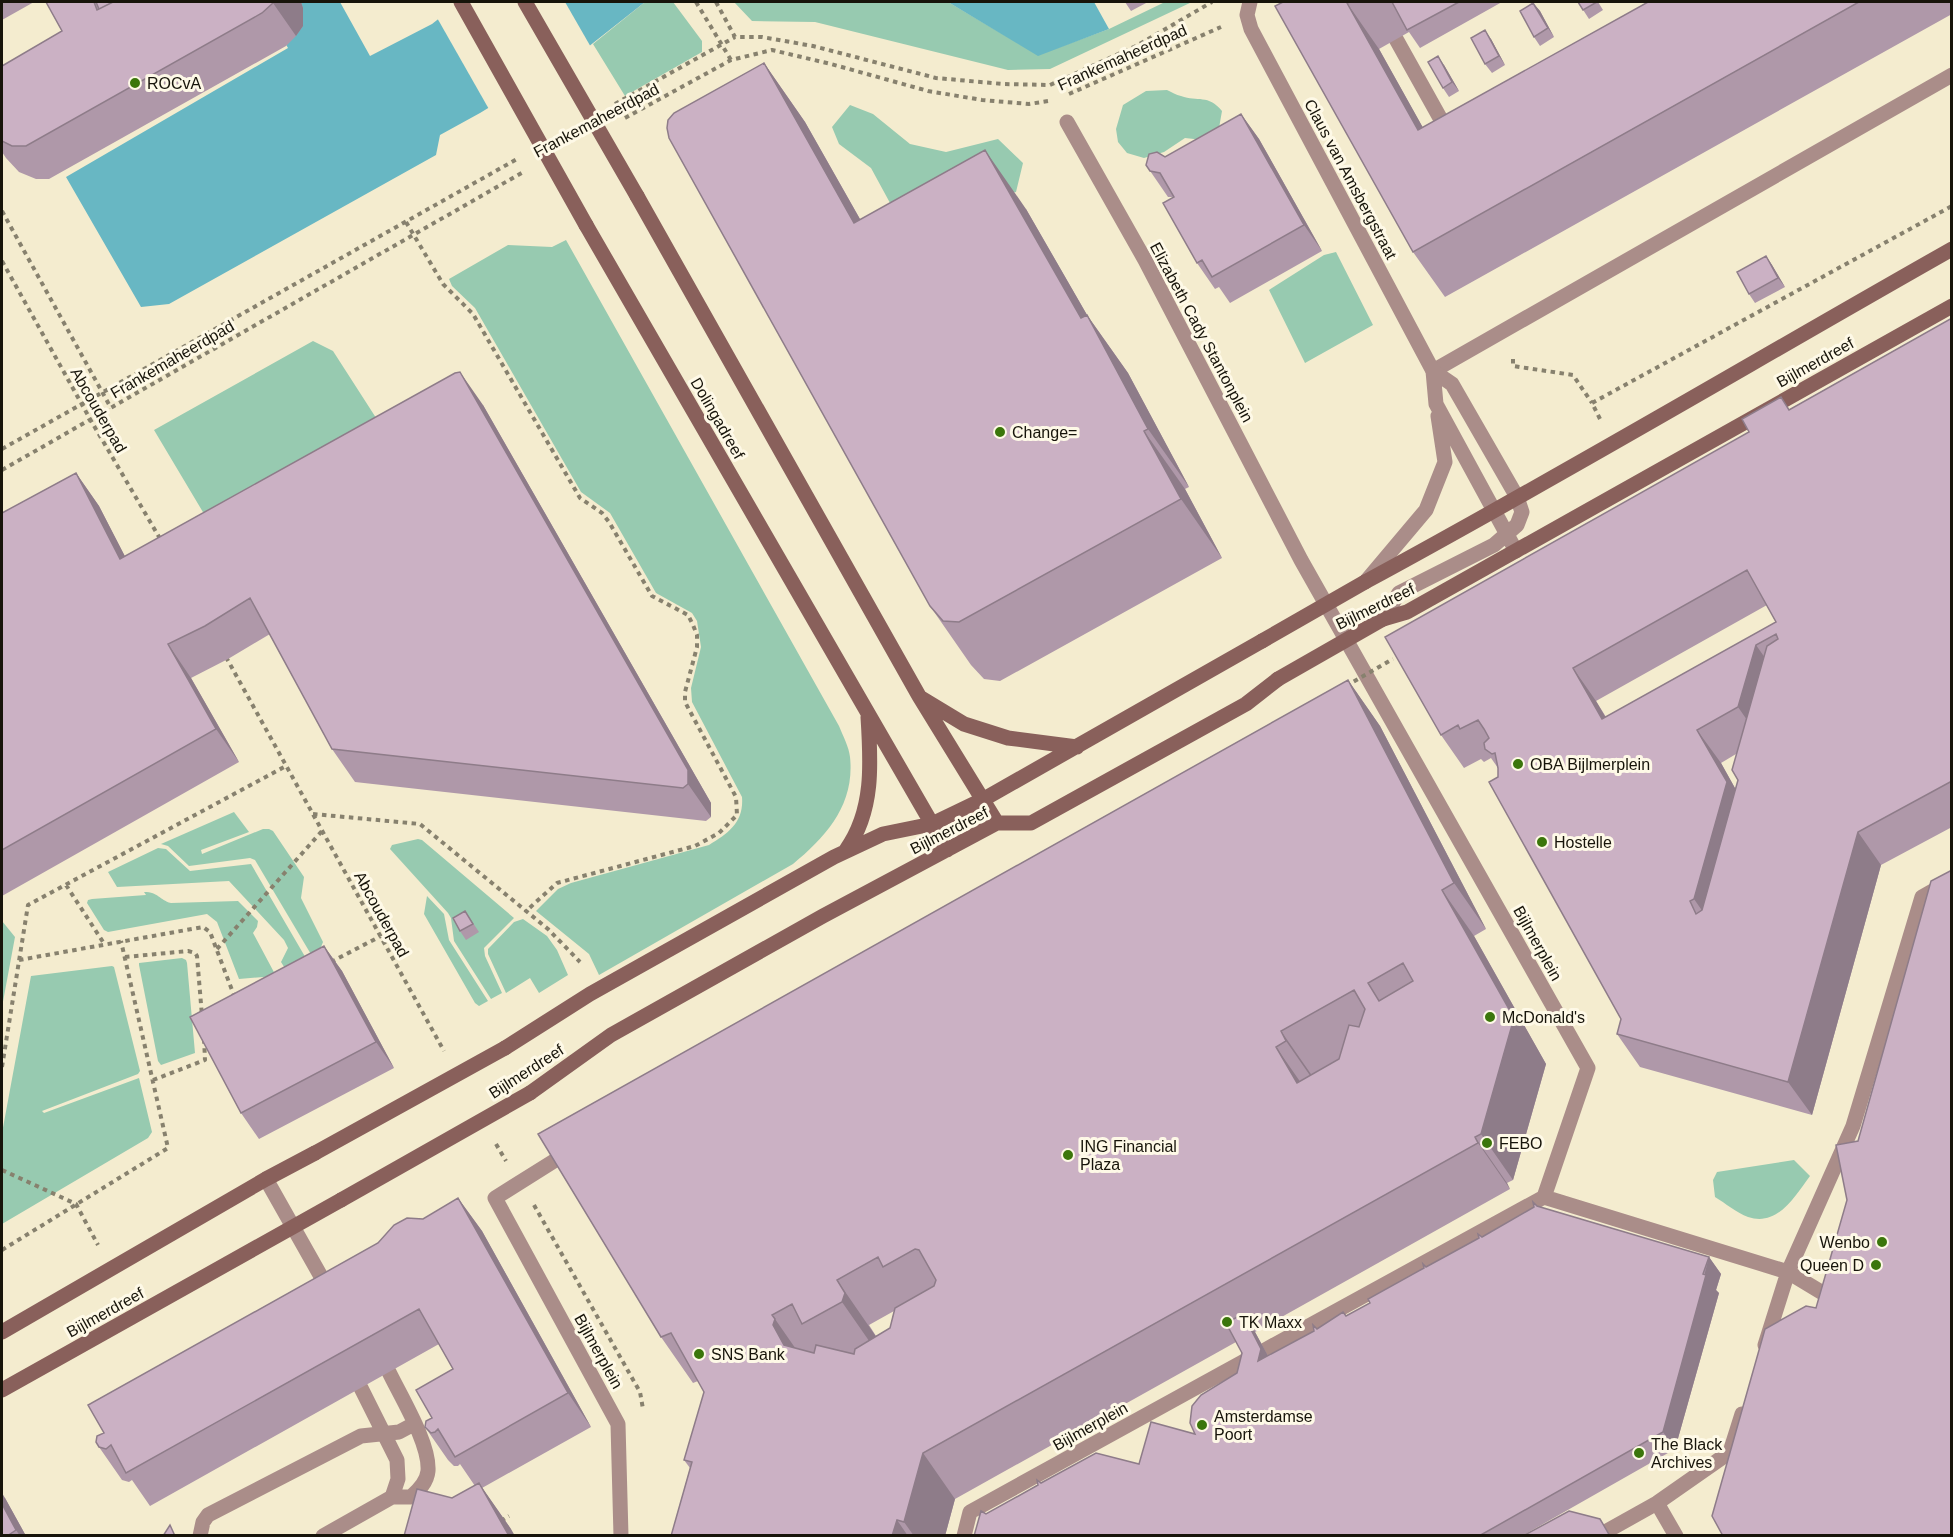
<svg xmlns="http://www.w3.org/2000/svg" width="1953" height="1537" font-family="Helvetica,sans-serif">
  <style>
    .green { fill: #97cab0 }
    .water { fill: #68b7c3 }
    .pier { fill: #f4eccf }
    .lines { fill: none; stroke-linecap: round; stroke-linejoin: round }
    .path { stroke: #87816e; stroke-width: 4; stroke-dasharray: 4.5 4.5; stroke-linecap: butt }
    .lane { stroke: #aa8d89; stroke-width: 15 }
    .street { stroke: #aa8d89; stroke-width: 15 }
    .secondary { stroke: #89605b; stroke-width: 15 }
    .path-bridge { stroke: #87816e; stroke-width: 4; stroke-dasharray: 4.5 4.5; stroke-linecap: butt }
    .secondary-bridge { stroke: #89605b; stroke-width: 15 }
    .wall { fill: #af98a9; fill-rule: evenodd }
    .shaded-wall { fill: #8e7c89 }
    .building { fill: #cbb1c4; stroke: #8e7c89; stroke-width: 1.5; fill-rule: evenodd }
    .poi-dot { fill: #3b760b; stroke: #fef9e7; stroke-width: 2 }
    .labels { text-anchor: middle; stroke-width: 6; stroke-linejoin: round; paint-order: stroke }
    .street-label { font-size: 16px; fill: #17140a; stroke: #fef9e7 }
    .poi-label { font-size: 16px; fill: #17140a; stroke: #fef9e7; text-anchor: start }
  </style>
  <rect width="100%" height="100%" fill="#f4eccf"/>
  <path class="green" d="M645,2H673L702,41V52L625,96L593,44Z
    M734,2H948L1038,55L1109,29L1165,2H1192L1050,69L1008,70L815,22L752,21Z
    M1167,90C1172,92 1176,95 1181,96C1198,102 1208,94 1222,111L1219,128L1203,140L1185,138L1164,152L1144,158L1127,153L1118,142L1116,129L1123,105L1146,91Z
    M850,105L873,114L910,144L946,152L998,139L1023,163L1016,192L970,200L902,225L871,168L839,144L832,127Z
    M566,240L839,726C843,736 849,747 850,757C855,804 827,836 793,864L599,975L589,954L536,911L558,889L571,883L709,845C729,833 744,822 742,797L692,702L691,688L701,647L697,621L692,613L656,593L610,513L581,492L475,308L452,286L449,279L508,245L552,247Z
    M1336,252L1373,325L1305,363L1269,290L1324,255Z
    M313,341L333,351L389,438L219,539L154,430Z
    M234,812L249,832L201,850L202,854L263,829H269L273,831L304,877L301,898L323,942L321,947L312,956L255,860L250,858L189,866L168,846L161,844Z
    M418,839L422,840L514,918L484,948L485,956L502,993L491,999L454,941L451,918L448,913L390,849L392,845Z
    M158,848L166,849L190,871L251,864L307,960L288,973L281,962L288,948L284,940L229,881L117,887L108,872Z
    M144,892C159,892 159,900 171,903L238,901L258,921L257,927L253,933L276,976L239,979L217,922L207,914L108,932L104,930L87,903L88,900L92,899L146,895Z
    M427,896L444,914L449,940L488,1001L479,1006L475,1003L424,914Z
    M523,919L547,936L557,950L568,975L539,993L530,978L506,993L488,954V949L514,922Z
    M2,921L15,937L2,1007Z
    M182,958L186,960L187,963L195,1053L161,1065L158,1061L139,965V963Z
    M112,966L114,967L140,1071L138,1074L42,1111L44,1113L139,1078L152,1132L148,1138L2,1224V1133L31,976Z
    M1794,1160L1810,1176C1795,1196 1778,1227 1748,1217C1737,1213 1725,1203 1715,1197L1713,1180L1717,1172Z"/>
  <path class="water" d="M262,2H340L370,56L432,24L460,2H645L588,47L480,113L440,135L436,155L169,304L141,307L66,177L288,48Z
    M948,2H1094L1109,29L1038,56Z"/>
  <path class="pier" d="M455,2H565L592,49L490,111L436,16Z"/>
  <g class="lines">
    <path class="path" d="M696,2L731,60
      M716,2L735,37H762L813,46L936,78L1003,84L1050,85L1136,46L1212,2
      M1069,94L1221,27
      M615,104L735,37
      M625,118L731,60L772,50L831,64L928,91L982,100L1029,104L1048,101
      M2,211L111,408
      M406,222L443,284L473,314L580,498L602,513L609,522L652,596L688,615L693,625L697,635V647L685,692V702L736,797L737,815L719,833L695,846L557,883L525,912
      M2,261L90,419L162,542
      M1513,359V366L1573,375L1592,403
      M1600,419L1592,403L1952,206
      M2,449L517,159
      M2,470L525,171
      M226,657L444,1051
      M313,814L420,824L548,929L580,962
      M66,885L105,945
      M217,949L322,831
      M125,957L188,951L195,953L197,956L202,1016
      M19,960L203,927L210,932L235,998
      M331,962L381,936
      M2,1067L28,905L286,766
      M153,1080L205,1060L204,1038
      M496,1144L506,1161
      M2,1170L76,1204L98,1245
      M534,1205L640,1392L643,1409
      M2,1250L168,1148L121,941
      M501,1521L509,1516"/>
    <path class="lane" d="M1396,39L1449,134
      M1433,371L1952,75
      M266,1179L323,1280L333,1288
      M361,1388L397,1460L398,1479L392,1497
      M200,1536L203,1522L208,1515L361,1436L399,1432L414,1424
      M323,1536L392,1497H411C419,1490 427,1482 428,1471C430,1444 401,1397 389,1372"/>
    <path class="street" d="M1250,2L1247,15L1251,29L1433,371L1436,404L1516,551
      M1067,122L1145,260L1301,560L1588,1068L1544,1197
      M1367,580L1426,510L1445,462L1438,416
      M1383,619L1399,593L1494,545L1517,525L1522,512L1517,497L1452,384L1433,371
      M554,1161L495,1198L618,1424L621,1536
      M1765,1345L1788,1272L1853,1126L1922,897L1952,880
      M1265,1350L1544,1197L1788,1272L1836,1301
      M1657,1503L1676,1536
      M964,1536L970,1512L1248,1359
      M1598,1536L1657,1503L1730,1452L1742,1414"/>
    <path class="secondary" d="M637,196L919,696L997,823
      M586,225L947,850
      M1365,582C1563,475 1756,360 1952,249
      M1383,619L1407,612L1952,306
      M921,698L964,724L1008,738L1077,747
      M846,850C874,811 871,763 868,717
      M505,1048L590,994L834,857L883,834L932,824L984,799L1262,641
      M530,1093L611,1035L823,916L997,823H1031L1246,704L1278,679
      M2,1332L266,1179L315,1153
      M2,1390L341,1200"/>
    <path class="path-bridge" d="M1346,686L1393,659"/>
    <path class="secondary-bridge" d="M461,2L586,225
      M525,2L637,196
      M1262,641L1365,582
      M1278,679L1383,619
      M315,1153L505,1048
      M341,1200L530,1093"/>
  </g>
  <path class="wall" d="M2,2H34L2,20Z
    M46,2H301L303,8V26L296,36L286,46L49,179H36L19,172L6,158L2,152V66L62,31Z
    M1125,2H1148L1131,11Z
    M1283,2H1502L1420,48L1409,32L1379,49L1423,128L1648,2H1952V14L1445,297L1413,252Z
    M1578,2H1598L1603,10L1589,19Z
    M1533,3L1540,11L1554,37L1540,46L1534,37Z
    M1491,39L1505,65L1492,73L1485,64Z
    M764,63L805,122L860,219L1026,209L1087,315L1128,373L1189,487L1185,489L1222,558L1000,681L984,679L971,665L930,606Z
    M1444,65L1459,91L1449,97L1443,88Z
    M1241,114L1259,139L1322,251L1230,303L1219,287L1215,289L1197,263L1172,197H1168L1146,165L1165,157Z
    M1766,256L1772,265L1785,287L1755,303L1749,294Z
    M1952,318V827L1881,865L1812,1115L1640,1067L1617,1034L1621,1019L1498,777V768L1491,758L1484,762L1481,759L1464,768L1441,735L1790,409ZM1767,605L1776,622L1606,717L1596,701ZM1736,754L1738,780L1736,790L1721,763Z
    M483,405L711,803V817L706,821L355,782L332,749L270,634L228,659L191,678L239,762L2,896V513L76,473L99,506L125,557Z
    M1348,680L1380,726L1486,929L1474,936L1546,1064L1513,1180L1507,1183L1510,1189L1255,1332L1268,1356L1317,1329L1346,1316L1370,1303L1426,1267L1482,1237L1537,1206L1709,1257L1721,1274L1716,1290L1719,1293L1675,1449L1522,1536H974L986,1514L1041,1483L1139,1464L1195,1434L1237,1373L1242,1353L1236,1342L955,1499L945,1536H671L690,1468L684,1460L704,1392L698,1381L693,1383L661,1337ZM894,1311L890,1328L876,1336L869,1325Z
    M465,911L479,932L466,940L460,931Z
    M324,946L342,971L394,1068L259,1139L241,1113Z
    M458,1198L482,1231L591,1427L482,1488L511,1529L452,1498L475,1486L460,1464L458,1466H454L448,1460L425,1427L432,1418L453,1369L439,1344L150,1506L132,1480L129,1482L122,1480L99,1447L104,1433L423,1219Z
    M5,1498L26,1536H2Z"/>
  <path class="shaded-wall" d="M274,2H301L303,8V26L296,36L273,3Z
    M1347,3L1379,49L1450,176L1418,130Z
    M1533,3L1540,11L1554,37L1548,28Z
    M1485,30L1491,39L1505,65L1499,56Z
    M1438,56L1444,65L1459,91L1452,82Z
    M764,63L805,122L895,281L854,223Z
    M1241,114L1259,139L1322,251L1304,225Z
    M985,150L1026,209L1094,327L1087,315L1128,373L1189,487L1148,429L1081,318Z
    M1766,256L1772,265L1785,287L1778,278Z
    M460,372L483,405L711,803V817L688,784Z
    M1144,431L1185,489L1222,558L1181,499Z
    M76,473L99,506L144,593L120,559Z
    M168,644L191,678L239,762L216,729Z
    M1756,645L1779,678L1761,740L1738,707Z
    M1573,668L1596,701L1626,752L1602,719Z
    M1348,680L1380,726L1486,929L1454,883Z
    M1697,730L1721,763L1750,815L1717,932L1694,899Z
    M1858,832L1881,865L1812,1115L1788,1082Z
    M1442,890L1474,936L1546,1064L1513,1180L1481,1134Z
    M324,946L342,971L394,1068L376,1042Z
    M1281,1031L1313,1077L1318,1087L1286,1041Z
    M1276,1047L1308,1093L1297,1083Z
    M1475,1137L1507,1183L1510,1189L1478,1143Z
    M458,1198L482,1231L591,1427L568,1393Z
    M1709,1257L1721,1274L1716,1290L1719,1293L1675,1449L1663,1432Z
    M837,1280L877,1338L874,1348L842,1302Z
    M1243,1314L1255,1332L1274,1367L1258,1361Z
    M775,1319L807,1365L784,1345L773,1325Z
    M923,1453L955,1499L945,1536H914L904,1522Z
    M479,1483L511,1529L515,1536H509Z
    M2,1493L5,1498L26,1536H20L16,1530L2,1504Z
    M897,1520L908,1536H892Z"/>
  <path class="building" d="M46,2H94L97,10L113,2H274L262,13L26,146H12L2,141V66L62,31Z
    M96,2H113L99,9Z
    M1283,2H1350L1347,3L1418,130L1648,2H1859L1413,252L1275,6Z
    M1392,2H1459L1407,30Z
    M1578,2H1597L1583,10Z
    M1533,3L1548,28L1534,37L1520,11Z
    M1485,30L1499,56L1485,64L1471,38Z
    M1438,56L1452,82L1443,88L1428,62Z
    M764,63L854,223L985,150L1081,318L1087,315L1148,429L1144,431L1181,499L959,622L943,621L930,606L669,138L667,128L668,120L674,113Z
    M1241,114L1304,225L1212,277L1202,260L1197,263L1163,203L1174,197L1160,173L1150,171L1146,165L1149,154L1157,152L1165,157Z
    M1766,256L1778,278L1749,294L1737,272Z
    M1952,318V781L1858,832L1788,1082L1617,1034L1621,1019L1489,782L1498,777V768L1495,753L1492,754L1485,749L1484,743L1489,738L1484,729L1478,720L1460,729L1458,725L1441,735L1385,637L1749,432L1742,419L1781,397L1789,410ZM1747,570L1776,622L1602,719L1573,668ZM1776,634L1778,639L1767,646L1732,770L1738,780L1702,910L1696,914L1690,901L1694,899L1727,782L1697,730L1738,707L1756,645Z
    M460,372L688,770V784L683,788L332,749L250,598L205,626L168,644L216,729L2,850V513L76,473L120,559L455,373Z
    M1348,680L1454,883L1442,890L1514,1018L1481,1134L1475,1137L1478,1143L923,1453L904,1522L897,1520L892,1536H671L692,1462L684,1460L704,1392L671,1333L661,1337L538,1134ZM1403,963L1413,981L1379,1001L1368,983ZM1354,990L1365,1009L1359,1027L1349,1025L1339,1059L1297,1083L1276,1047L1286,1041L1281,1031ZM915,1249L919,1250L936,1280L934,1286L895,1308L890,1328L855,1349L854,1354L816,1345L814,1353L784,1345L773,1325L775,1319L772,1315L792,1304L802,1324L842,1302L845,1293L837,1280L878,1257L883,1267Z
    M1952,870V1536H1723L1712,1516L1765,1329L1806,1306L1816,1308L1847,1200L1836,1145L1858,1141L1931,881Z
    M465,911L473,924L460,931L453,918Z
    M324,946L376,1042L241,1113L190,1017Z
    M458,1198L568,1393L455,1457L438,1429L435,1432L431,1433L425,1427L426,1421L432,1418L416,1390L453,1369L419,1309L126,1473L111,1445L106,1449L99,1447L96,1442L97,1436L104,1433L88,1405L378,1243L394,1225L407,1218L423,1219Z
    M1533,1202L1537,1206L1709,1257L1703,1274L1706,1275L1663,1432L1479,1536H974L981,1511L986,1514L1038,1485L1037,1480L1041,1483L1096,1453L1139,1464L1151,1422L1195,1434L1190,1423L1192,1406L1201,1395L1237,1373L1242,1353L1226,1323L1243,1314L1261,1349L1258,1361L1314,1331L1313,1325L1317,1329L1343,1312L1346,1316L1370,1303L1368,1299L1424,1268L1423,1264L1426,1267L1479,1238L1478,1234L1482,1237L1534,1207Z
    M479,1483L509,1536H404L417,1489L452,1498Z
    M2,1504L16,1530L7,1536H2Z
    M1569,1511L1600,1519L1610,1536H1523Z
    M170,1525L175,1536H163Z"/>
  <g class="poi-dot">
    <circle cx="135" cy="83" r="6"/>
    <circle cx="1000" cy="432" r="6"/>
    <circle cx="1518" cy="764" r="6"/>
    <circle cx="1542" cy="842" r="6"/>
    <circle cx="1490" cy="1017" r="6"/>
    <circle cx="1487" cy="1143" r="6"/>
    <circle cx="1068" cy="1155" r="6"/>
    <circle cx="1882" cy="1242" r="6"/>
    <circle cx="1876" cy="1265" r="6"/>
    <circle cx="1227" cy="1322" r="6"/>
    <circle cx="699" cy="1354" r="6"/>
    <circle cx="1202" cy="1425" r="6"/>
    <circle cx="1639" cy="1453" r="6"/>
  </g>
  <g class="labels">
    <g class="street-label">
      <text transform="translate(1122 57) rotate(-24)" y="6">Frankemaheerdpad</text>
      <text transform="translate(596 120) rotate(-28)" y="6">Frankemaheerdpad</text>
      <text transform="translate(1351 179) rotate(62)" y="6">Claus van Amsbergstraat</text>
      <text transform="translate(1202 332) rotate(62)" y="6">Elizabeth Cady Stantonplein</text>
      <text transform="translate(172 359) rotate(-30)" y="6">Frankemaheerdpad</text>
      <text transform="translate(1815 362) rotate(-29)" y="6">Bijlmerdreef</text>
      <text transform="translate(99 410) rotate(60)" y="6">Abcouderpad</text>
      <text transform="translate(718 418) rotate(60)" y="6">Dolingadreef</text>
      <text transform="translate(1375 606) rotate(-26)" y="6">Bijlmerdreef</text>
      <text transform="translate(949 830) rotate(-27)" y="6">Bijlmerdreef</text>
      <text transform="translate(382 914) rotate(61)" y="6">Abcouderpad</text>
      <text transform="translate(1538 943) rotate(61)" y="6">Bijlmerplein</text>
      <text transform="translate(526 1071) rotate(-33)" y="6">Bijlmerdreef</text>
      <text transform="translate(105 1312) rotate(-29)" y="6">Bijlmerdreef</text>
      <text transform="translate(599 1351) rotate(61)" y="6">Bijlmerplein</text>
      <text transform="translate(1090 1426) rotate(-29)" y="6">Bijlmerplein</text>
    </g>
    <g class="poi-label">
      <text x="147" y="89">ROCvA</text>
      <text x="1012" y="438">Change=</text>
      <text x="1530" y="770">OBA Bijlmerplein</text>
      <text x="1554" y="848">Hostelle</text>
      <text x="1502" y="1023">McDonald's</text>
      <text x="1499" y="1149">FEBO</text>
      <text x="1080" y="1152">ING Financial<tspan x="1080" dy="18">Plaza</tspan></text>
      <text x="1870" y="1248" text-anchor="end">Wenbo</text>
      <text x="1864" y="1271" text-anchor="end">Queen D</text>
      <text x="1239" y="1328">TK Maxx</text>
      <text x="711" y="1360">SNS Bank</text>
      <text x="1214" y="1422">Amsterdamse<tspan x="1214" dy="18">Poort</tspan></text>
      <text x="1651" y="1450">The Black<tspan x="1651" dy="18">Archives</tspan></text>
    </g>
  </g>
  <rect width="1953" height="1537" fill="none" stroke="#17140a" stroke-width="6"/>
</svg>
